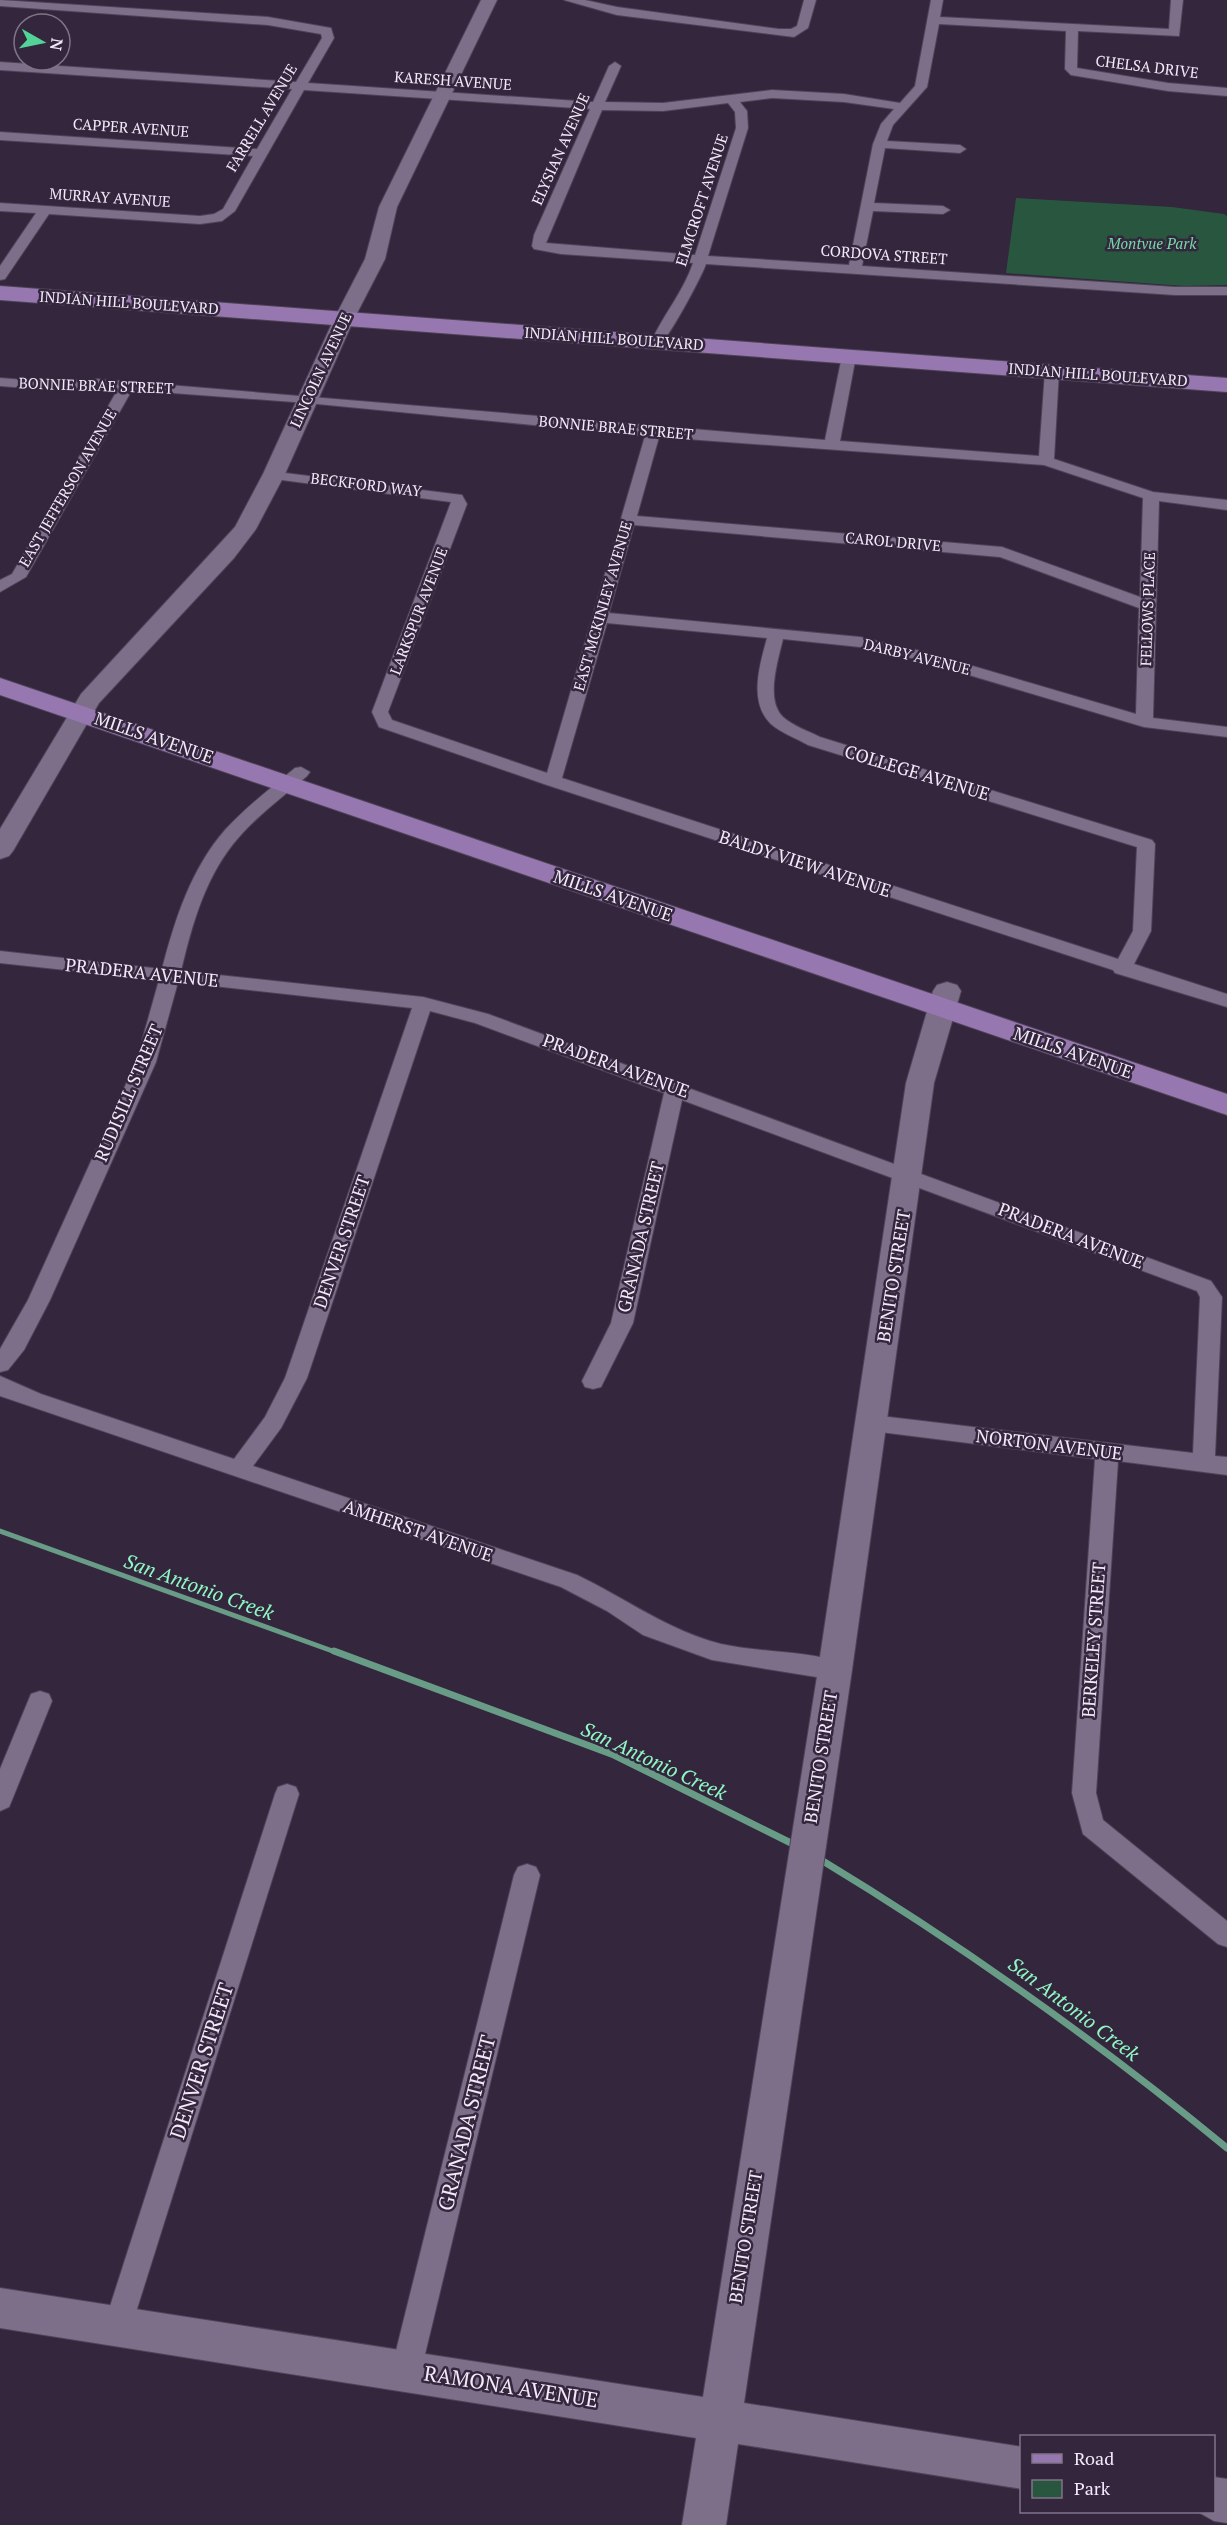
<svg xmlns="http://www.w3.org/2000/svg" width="1227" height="2525" font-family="'PT Serif',serif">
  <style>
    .green { fill: #28563f }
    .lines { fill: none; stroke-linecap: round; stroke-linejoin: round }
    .stream-far1 { stroke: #699c87; stroke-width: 5 }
    .stream { stroke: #699c87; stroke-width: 7 }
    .street-casing { stroke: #4e4356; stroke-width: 2 }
    .secondary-casing { stroke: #4e4356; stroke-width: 2 }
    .primary-casing { stroke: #4e4356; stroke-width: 2 }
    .street { fill: #7d6e8a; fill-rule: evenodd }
    .secondary { fill: #7d6e8a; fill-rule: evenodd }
    .primary { fill: #9777b0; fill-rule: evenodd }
    .labels { text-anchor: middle; stroke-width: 5; stroke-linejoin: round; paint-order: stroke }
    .far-street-label { font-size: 15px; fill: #f2eaf9; stroke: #33263d }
    .far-park-label { font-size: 15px; font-style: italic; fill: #72dba6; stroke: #33263d }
    .street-label { font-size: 18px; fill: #f2eaf9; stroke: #33263d }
    .water-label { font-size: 20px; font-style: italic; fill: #8ff8c2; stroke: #33263d }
    .near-street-label { font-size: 21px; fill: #f2eaf9; stroke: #33263d }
  </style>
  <rect width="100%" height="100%" fill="#33263d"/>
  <path class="green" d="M1016,198L1172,207L1224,214L1227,216V285L1184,286L1006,273Z"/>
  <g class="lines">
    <path class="stream-far1" d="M0,1531L338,1653"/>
    <path class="stream" d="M334,1651L614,1755L797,1846
      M818,1858C962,1945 1097,2041 1227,2148"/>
    <g class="street-casing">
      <path id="street" d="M0,0L268,17L331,28L334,38L308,83L593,102L609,66L615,62L621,66L605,102L663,103L772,90L844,94L900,103L915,86L931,0H943L940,17L1169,29L1171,0H1183L1179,36L1078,31L1077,68L1168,83L1227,88V96L1168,91L1071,75L1065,69L1066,31L939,24L927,87L893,125L887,141L960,145L966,149L960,153L885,148L874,203L943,206L950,210L943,214L873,211L862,266L1175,287H1227V295H1175L706,264C702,276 666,344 658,346L651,342C663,315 684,291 693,263L561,254L534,249L532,246L534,235L590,109L304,90L235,211L222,221L200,224L49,214L5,279L0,280V266L36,213L0,211V203L200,216L214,214L223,209L253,156L0,140V132L257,149L292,89L0,70V62L296,82L322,38L321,34L268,25L0,6ZM772,98L844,102L894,109L881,124L873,144L849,265L708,256L748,128L747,111L740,102ZM728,103L735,112L736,128L695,255L546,243L602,110L663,111Z
        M564,0H585L617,7L779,29H791L797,26L804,0H816L808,28L794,37L617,15Z
        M849,352L856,356L840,441L1039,456L1045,371L1052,367L1059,371L1054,459L1153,492L1227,500V510L1159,501L1153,718L1227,727V737L1144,727L915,659L860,647L783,639C778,660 765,700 783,717C793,726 808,731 820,737L1152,840L1155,844L1151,931L1134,964L1227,994V1007L1115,973L1113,970L547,785L379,727L372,712L451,502L274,479L269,477L266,474L269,471L462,495L467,504L388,712L392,720L547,773L645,436L307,403L132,390L26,577L0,592V580L12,574L118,389H39L0,386V378L39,381L97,379L825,440L842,356ZM659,437L1044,465L1143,498L1140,597L1002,547L637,516ZM634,525L1000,557L1139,608L1136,714L925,652L860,637L609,613ZM607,623L767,638C760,664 748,702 771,724C781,733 796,738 808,745L1137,847L1133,931L1118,959L562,778Z
        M301,767L310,772L307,776C284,796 259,814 239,837C206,874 192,924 181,971L423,997L488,1014L1211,1281L1222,1297L1215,1456L1227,1457V1475L1118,1461L1096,1793L1103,1820L1227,1921V1947L1218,1944L1083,1834L1072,1793L1095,1459L872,1431L864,1429L861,1423L864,1417L872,1415L1193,1453L1200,1297L1197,1291L682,1100L633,1323L601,1387L593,1389L585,1387L582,1381L611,1323L664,1093L475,1023L430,1011L307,1378L281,1428L253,1466L577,1575C625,1598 669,1631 721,1644C761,1653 805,1650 843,1663L847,1670L843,1677L835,1680L712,1660L643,1635L607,1611L561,1587L0,1396V1376L41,1394L234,1459L265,1417L285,1378L412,1008L178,982L156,1062L50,1300L24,1350L8,1370L0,1372V1349L28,1300L136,1062L159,980L0,963V951L162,969C175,919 191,869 225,830C246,807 271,788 295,768Z
        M40,1691L49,1694L52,1701L12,1800L9,1807L0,1811V1769L31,1694Z
        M287,1784L296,1787L299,1794L131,2328L127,2338L117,2342L107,2338L103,2328L275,1794L278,1787Z
        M527,1864L536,1867L540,1875L421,2371L416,2381L406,2385L396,2381L391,2371L514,1875L518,1867Z"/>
    </g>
    <g class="secondary-casing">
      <path id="secondary" d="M481,0H497L397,207L385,259L354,319L285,474L256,529L234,558L99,703L13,851L9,856L0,859V829L81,694L235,527L263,474L334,319L365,259L379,207Z
        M947,982L957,985L961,991L934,1083L852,1670L744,2403L1022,2447V2489L738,2444L726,2525H682L696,2438L0,2328V2288L703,2397L818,1670L906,1083L933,991L937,985Z
        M1214,2477L1227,2479V2523L1214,2521L1198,2512H1214Z"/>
    </g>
    <g class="primary-casing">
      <path id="primary" d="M0,286L1227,378V392L0,300Z
        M0,678L1227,1094V1115L0,695Z"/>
    </g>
    <use href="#street" class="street"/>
    <use href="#secondary" class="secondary"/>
    <use href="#primary" class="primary"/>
  </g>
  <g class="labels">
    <g class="far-street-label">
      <text transform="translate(1147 67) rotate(7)" y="5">CHELSA DRIVE</text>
      <text transform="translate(453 81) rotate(4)" y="5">KARESH AVENUE</text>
      <text transform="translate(262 118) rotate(-59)" y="5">FARRELL AVENUE</text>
      <text transform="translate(131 128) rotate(4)" y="5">CAPPER AVENUE</text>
      <text transform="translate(561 149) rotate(-66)" y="5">ELYSIAN AVENUE</text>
      <text transform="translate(110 198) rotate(4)" y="5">MURRAY AVENUE</text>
      <text transform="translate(702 200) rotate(-72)" y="5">ELMCROFT AVENUE</text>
      <text transform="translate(884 255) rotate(4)" y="5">CORDOVA STREET</text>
      <text transform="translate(129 303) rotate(4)" y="5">INDIAN HILL BOULEVARD</text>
      <text transform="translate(614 339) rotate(4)" y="5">INDIAN HILL BOULEVARD</text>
      <text transform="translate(321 370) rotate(-65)" y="5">LINCOLN AVENUE</text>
      <text transform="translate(1098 375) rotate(4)" y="5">INDIAN HILL BOULEVARD</text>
      <text transform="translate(96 386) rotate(2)" y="5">BONNIE BRAE STREET</text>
      <text transform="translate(616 428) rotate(5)" y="5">BONNIE BRAE STREET</text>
      <text transform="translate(366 485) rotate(7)" y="5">BECKFORD WAY</text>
      <text transform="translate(68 488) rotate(-60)" y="5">EAST JEFFERSON AVENUE</text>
      <text transform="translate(893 542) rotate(5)" y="5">CAROL DRIVE</text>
      <text transform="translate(603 606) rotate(-74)" y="5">EAST MCKINLEY AVENUE</text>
      <text transform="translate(1148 609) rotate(-88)" y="5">FELLOWS PLACE</text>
      <text transform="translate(419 611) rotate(-69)" y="5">LARKSPUR AVENUE</text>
      <text transform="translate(917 657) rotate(14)" y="5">DARBY AVENUE</text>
    </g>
    <g class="far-park-label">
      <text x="1152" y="249">Montvue Park</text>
    </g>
    <g class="street-label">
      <text transform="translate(154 738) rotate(19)" y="6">MILLS AVENUE</text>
      <text transform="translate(917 773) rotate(17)" y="6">COLLEGE AVENUE</text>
      <text transform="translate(805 864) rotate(18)" y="6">BALDY VIEW AVENUE</text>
      <text transform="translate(613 896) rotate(19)" y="6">MILLS AVENUE</text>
      <text transform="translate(142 973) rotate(6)" y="6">PRADERA AVENUE</text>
      <text transform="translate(1073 1053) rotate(19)" y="6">MILLS AVENUE</text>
      <text transform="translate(616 1066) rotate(20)" y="6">PRADERA AVENUE</text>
      <text transform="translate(129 1093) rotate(-67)" y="6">RUDISILL STREET</text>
      <text transform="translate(1071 1236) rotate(21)" y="6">PRADERA AVENUE</text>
      <text transform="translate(641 1237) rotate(-77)" y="6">GRANADA STREET</text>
      <text transform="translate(342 1242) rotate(-71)" y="6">DENVER STREET</text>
      <text transform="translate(894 1276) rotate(-81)" y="6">BENITO STREET</text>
      <text transform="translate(1049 1445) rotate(7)" y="6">NORTON AVENUE</text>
      <text transform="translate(418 1531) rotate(19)" y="6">AMHERST AVENUE</text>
      <text transform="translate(1094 1640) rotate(-86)" y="6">BERKELEY STREET</text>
      <text transform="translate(821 1757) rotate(-81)" y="6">BENITO STREET</text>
      <text transform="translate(746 2237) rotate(-81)" y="6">BENITO STREET</text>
    </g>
    <g class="water-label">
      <text transform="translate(199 1587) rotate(20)" y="7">San Antonio Creek</text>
      <text transform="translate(654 1761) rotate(25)" y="7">San Antonio Creek</text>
      <text transform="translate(1074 2009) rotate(37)" y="7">San Antonio Creek</text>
    </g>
    <g class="near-street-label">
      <text transform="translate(202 2061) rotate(-72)" y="7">DENVER STREET</text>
      <text transform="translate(467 2123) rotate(-76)" y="7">GRANADA STREET</text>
      <text transform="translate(511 2387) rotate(9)" y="7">RAMONA AVENUE</text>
    </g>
  </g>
  <rect x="1020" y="2435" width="195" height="78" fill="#33263d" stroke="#7f7488" stroke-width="1.5"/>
  <rect x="1032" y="2454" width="30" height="9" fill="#9777b0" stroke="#7f7488" stroke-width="1.5"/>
  <text x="1074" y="2465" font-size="18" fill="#f2eaf9">Road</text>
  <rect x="1032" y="2480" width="30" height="18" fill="#28563f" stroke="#7f7488" stroke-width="1.5"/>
  <text x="1074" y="2495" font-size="18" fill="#f2eaf9">Park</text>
  <g transform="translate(42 42) rotate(99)"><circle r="28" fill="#33263d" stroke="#7f7488" stroke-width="1.5"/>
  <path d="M0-4.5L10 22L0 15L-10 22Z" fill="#52d397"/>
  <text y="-9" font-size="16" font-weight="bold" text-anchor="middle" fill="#f2eaf9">N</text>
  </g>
</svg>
